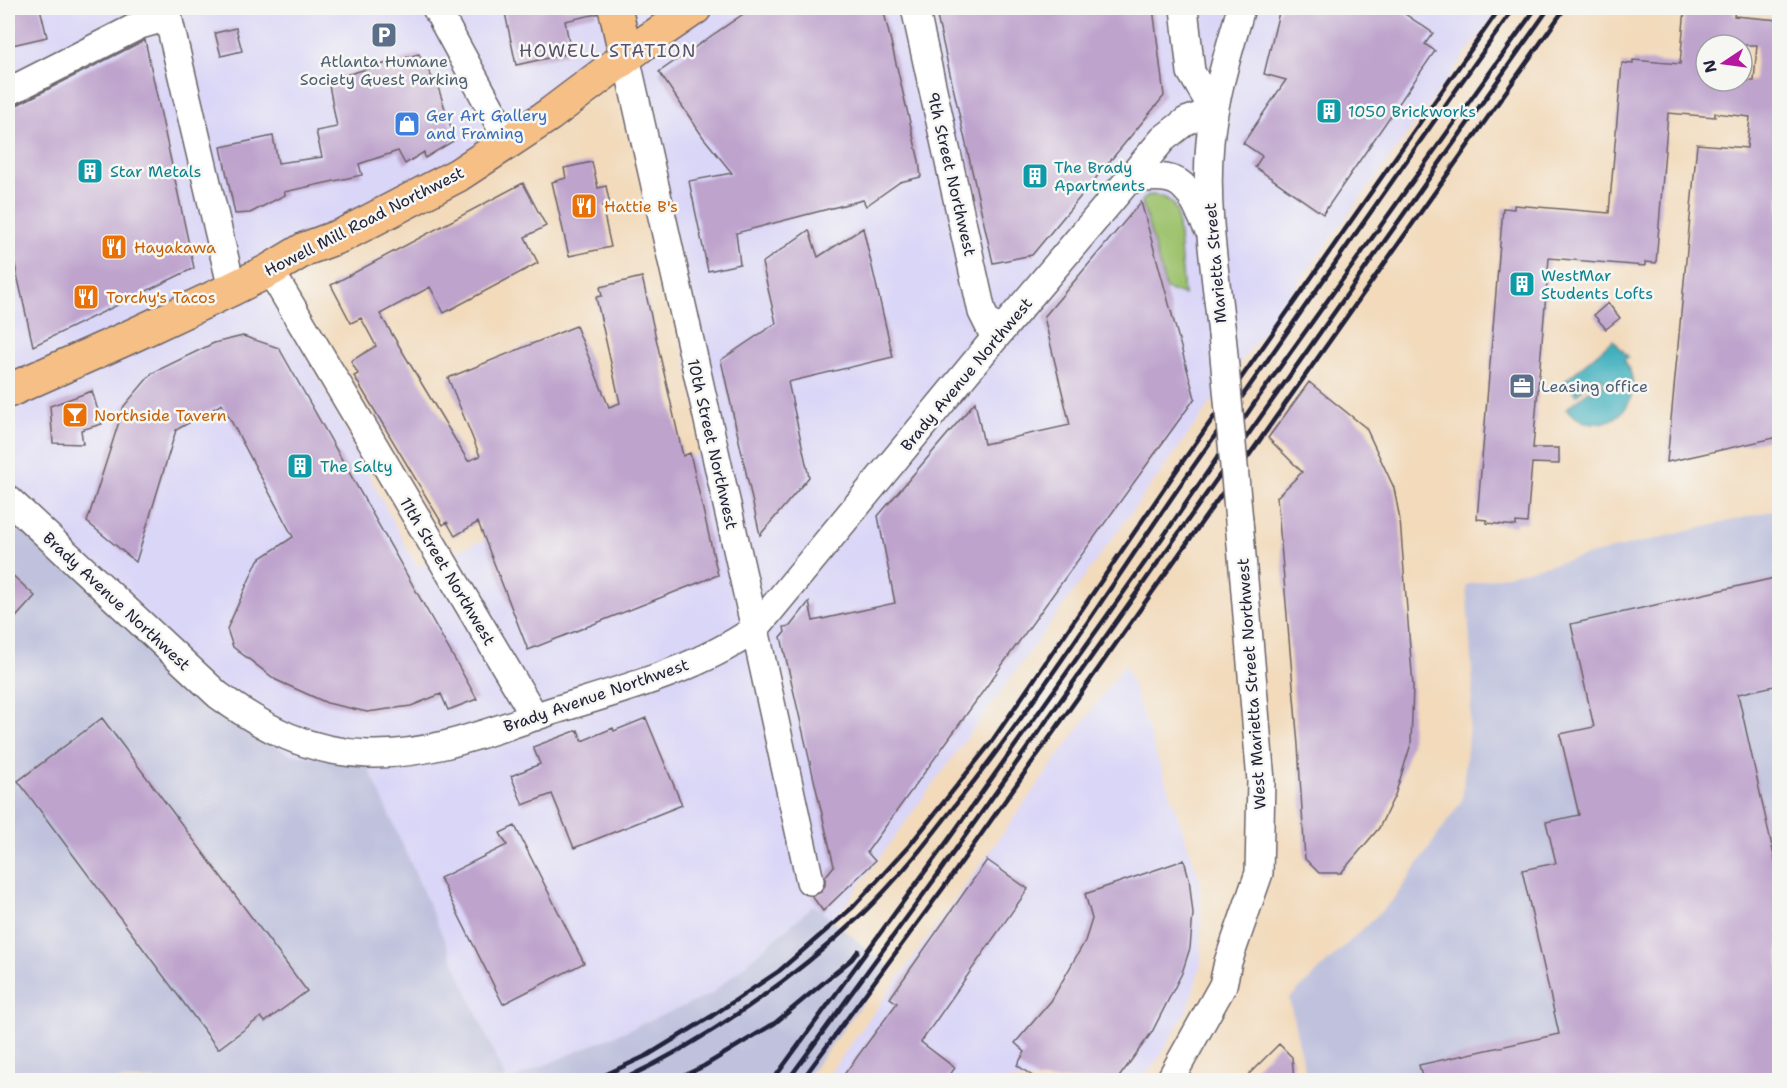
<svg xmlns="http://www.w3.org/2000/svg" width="1787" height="1088" font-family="'Shantell Sans',sans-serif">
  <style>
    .built { fill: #dad6f7; fill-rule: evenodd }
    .industrial { fill: #c0c2dd }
    .green { fill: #9dc26d; stroke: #607254; stroke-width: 1.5 }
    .water { fill: #41b0bd; stroke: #32697c; stroke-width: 1.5 }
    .building { fill: #bea3cc; fill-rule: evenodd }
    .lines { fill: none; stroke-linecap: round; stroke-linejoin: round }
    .minor-casing { stroke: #6b6268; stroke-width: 30 }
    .major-casing { stroke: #6b6268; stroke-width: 36 }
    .minor { stroke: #fff; stroke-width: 27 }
    .major { stroke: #f5bf86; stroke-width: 33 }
    .rail { stroke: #22223b; stroke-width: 4.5 }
    .minor-bridge-casing { stroke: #6b6268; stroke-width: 30; stroke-linecap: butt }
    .minor-bridge { stroke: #fff; stroke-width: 27 }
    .labels { text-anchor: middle; stroke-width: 5; stroke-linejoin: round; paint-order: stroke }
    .service-label { font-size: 16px; fill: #4e5e75; stroke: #f6f6f2 }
    .culture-label { font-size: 16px; fill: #0d838f; stroke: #f6f6f2; text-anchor: start }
    .shop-label { font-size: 16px; fill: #366cbe; stroke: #f6f6f2; text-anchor: start }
    .street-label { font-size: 16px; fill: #22223b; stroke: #f6f6f2 }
    .food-label { font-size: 16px; fill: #c56008; stroke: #f6f6f2; text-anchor: start }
    .neighbourhood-label { font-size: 18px; letter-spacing: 1.5px; fill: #594f6e; stroke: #f6f6f2 }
  </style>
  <rect width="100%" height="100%" fill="#f6f6f2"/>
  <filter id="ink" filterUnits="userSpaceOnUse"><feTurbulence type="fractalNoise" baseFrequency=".0167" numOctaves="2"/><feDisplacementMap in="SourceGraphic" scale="12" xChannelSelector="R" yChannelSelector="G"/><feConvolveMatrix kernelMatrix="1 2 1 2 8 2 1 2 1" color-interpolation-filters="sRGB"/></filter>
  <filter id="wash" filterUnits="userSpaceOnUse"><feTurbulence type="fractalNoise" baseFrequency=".008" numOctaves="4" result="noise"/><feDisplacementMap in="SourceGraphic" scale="24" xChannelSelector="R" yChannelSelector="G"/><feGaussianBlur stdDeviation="1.35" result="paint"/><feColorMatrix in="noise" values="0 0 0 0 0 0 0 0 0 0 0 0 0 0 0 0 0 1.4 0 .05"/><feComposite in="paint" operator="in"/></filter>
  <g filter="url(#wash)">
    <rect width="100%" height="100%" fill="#f2dabb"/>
    <path class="built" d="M8,8H1499L845,905L831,920L813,906L710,995L510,1080H506L367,764L290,755L231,721L8,507ZM620,58L706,451L417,567L264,274Z
      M1125,664L1200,880L1201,964L1188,1008L1158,1060L1141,1080H825Z"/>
    <path class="industrial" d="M8,507L231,721L290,754L367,764L506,1080H8Z
      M1779,509V1080H1307L1289,999L1394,899L1462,800L1473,686L1466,585Z
      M814,905L889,967L805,1080H510L710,995Z"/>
    <path class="green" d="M1149,195C1163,195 1172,199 1177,213L1184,295L1166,289L1142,201Z"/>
    <path class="water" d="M1613,340L1628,357L1624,360C1644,387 1627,426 1591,423C1581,422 1573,415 1566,409L1589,391L1593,392L1598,391L1604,382L1602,378C1591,376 1584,388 1577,395L1565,381Z"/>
    <g id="blocks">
      <path class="building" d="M8,8H40L47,37L8,46Z
        M504,8H596L597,14L565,21L571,53L516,65Z
        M752,8H883L919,161L921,177L900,182L866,206L863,200L736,233L740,264L708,271L689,181L732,173L703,137L659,72Z
        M935,8H1153L1164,96L1032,255L993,263Z
        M1280,8H1396L1433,33L1425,44L1435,51L1323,214L1255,167L1262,156L1243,143L1286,80L1264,74Z
        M1685,8H1735L1734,16L1779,20V437L1667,462L1697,144L1747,148L1750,117L1715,113V117L1668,113L1656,263L1645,262V266L1549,258L1533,448H1559V464L1532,463L1527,523L1516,522V526L1487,523V520L1477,519L1503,208L1514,209V205L1609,213L1622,63L1633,64V60L1680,64ZM1706,45H1757L1754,81H1706Z
        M236,28L242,51L221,56L215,33Z
        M145,40L194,268L33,346L8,234V108L15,106Z
        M419,54L439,90L455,140L425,158L424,152L405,164L398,151L359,164L362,175L284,192L285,195L250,213L235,214L221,147L273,136L278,163L322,157L316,131L337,127L328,80Z
        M592,162L598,188L606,186L610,205L602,206L611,247L569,256L552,182L566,178L564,168Z
        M523,183L546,226L525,237L538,263L444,313L430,287L380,314L468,461L480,456L448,378L576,326L609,407L620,403L596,297L602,296L600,287L642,277L683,456L690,453L718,575L528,650L478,522L455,536L447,522L443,525L354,376L358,374L351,361L376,346L361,318L351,323L331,285Z
        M1141,202L1195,398L867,852L875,861L823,911L812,896L821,892L825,885V877L834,866L781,637L785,632L784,627L790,626L809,602L813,621L895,603L878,516L975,402L984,444L1070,425L1044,317Z
        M863,228L893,357L788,382L809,477L760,535L721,360L776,323L762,263L809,230L818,257Z
        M1608,303L1620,318L1606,329L1594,315Z
        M243,336L279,348L477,699L448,710L441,694L411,706L367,712L327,703L276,680L233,647L227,629L258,560L293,537L222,404L176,430L136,562L87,522L124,406L152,373L214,343Z
        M1309,382L1366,428L1394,488L1400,520L1413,686L1411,744L1395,795L1379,828L1341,873H1319L1305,859L1298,745L1277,497L1302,472L1268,438Z
        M92,391L102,424L81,430L83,444L53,443L50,406Z
        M8,571L35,596L8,626Z
        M1779,577V685L1738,694L1779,878V1080H1423L1419,1065L1559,1034L1522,870L1556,863L1546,822L1579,815L1560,734L1594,727L1571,624Z
        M102,718L307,991L265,1022L261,1017L218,1049L18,781Z
        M646,718L682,805L574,848L552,794L523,805L511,776L540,764L533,747L578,730L582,741L613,728L614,731Z
        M515,826L584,963L503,1004L440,878L507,845L500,833Z
        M987,860L1028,889L921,1042L955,1068L946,1080H840L897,1003L890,998Z
        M1184,860L1189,878L1193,914L1190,948L1182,973L1152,1032L1117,1080H1038L1017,1065L1025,1052L1015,1043L1051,1001L1085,941L1092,919L1085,894Z
        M1279,1044L1292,1057L1294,1080H1243Z"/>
    </g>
  </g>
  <g filter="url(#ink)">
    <use href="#blocks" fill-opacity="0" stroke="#6b6268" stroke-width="1.5"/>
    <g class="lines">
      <g class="minor-casing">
        <path id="minor" d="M166,8L232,289
          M436,8L509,142
          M915,8L982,312L995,338
          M1184,8L1191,72L1214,111
          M626,57L755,629L810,881
          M8,92L140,25L168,17
          M1130,180C1183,171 1186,184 1207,227
          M270,270L535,717
          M1222,334C1215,271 1204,205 1210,142C1214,96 1229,51 1241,8
          M8,499L218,695C265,729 308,752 368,754C430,756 491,731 549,712C619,690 695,671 755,629L995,338L1163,139L1186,121L1214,111
          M1170,1080L1223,985L1228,962L1259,873L1261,781L1239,521"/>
      </g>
      <g class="major-casing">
        <path id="major" d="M615,8L626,57
          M8,391L125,339L232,289L270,270L305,249L343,235L458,175L549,115L647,41L695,8"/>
      </g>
      <use href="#minor" class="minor"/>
      <use href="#major" class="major"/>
      <path class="rail" d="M594,1080L648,1055L712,1016L779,971L853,907L909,846L990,744L1183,461L1500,8
        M622,1080C707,1040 791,981 860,916C896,882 927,842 957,803C1042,696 1115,579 1193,467C1300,313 1406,160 1514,8
        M675,1080L704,1066L775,1023L852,959L858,951
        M773,1080L951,836L1165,534L1258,398L1536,8
        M788,1080L934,880L1549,8
        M802,1080L944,887L1565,8"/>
      <g class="minor-bridge-casing">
        <path id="minor-bridge" d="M1222,334L1239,521"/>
      </g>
      <use href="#minor-bridge" class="minor-bridge"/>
    </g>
  </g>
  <defs>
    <g id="parking-square" transform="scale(1.35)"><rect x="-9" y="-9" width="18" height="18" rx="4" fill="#5c6f8a" stroke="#f6f6f2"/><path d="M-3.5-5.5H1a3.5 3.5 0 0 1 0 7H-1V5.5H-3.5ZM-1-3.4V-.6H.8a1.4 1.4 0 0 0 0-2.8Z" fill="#fff"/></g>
    <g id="building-square" transform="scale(1.35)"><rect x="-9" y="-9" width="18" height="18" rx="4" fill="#0f9aa8" stroke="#f6f6f2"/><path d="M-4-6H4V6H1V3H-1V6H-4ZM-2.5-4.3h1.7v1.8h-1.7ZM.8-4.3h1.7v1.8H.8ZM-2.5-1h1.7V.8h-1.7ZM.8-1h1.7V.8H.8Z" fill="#fff"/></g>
    <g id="shop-square" transform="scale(1.35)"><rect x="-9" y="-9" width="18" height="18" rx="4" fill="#3f7fe0" stroke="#f6f6f2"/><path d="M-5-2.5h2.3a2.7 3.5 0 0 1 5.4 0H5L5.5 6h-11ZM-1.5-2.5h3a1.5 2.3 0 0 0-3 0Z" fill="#fff"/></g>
    <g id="restaurant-square" transform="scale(1.35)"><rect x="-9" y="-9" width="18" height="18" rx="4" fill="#e8710a" stroke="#f6f6f2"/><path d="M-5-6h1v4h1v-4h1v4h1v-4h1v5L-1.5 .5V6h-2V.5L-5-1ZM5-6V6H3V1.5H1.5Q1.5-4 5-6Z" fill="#fff"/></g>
    <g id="office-square" transform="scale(1.35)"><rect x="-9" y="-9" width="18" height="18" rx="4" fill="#5c6f8a" stroke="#f6f6f2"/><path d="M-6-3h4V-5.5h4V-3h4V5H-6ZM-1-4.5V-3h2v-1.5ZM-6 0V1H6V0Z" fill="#fff"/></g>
    <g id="bar-square" transform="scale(1.35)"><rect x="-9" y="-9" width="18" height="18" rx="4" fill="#e8710a" stroke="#f6f6f2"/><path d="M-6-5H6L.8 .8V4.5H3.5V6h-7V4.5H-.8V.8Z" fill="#fff"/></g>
  </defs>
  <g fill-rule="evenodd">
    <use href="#parking-square" x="384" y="35"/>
    <use href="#building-square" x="1329" y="111"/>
    <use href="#shop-square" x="407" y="124"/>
    <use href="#building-square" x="90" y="171"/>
    <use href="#building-square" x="1035" y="176"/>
    <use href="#restaurant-square" x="584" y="206"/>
    <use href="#restaurant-square" x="114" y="247"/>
    <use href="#building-square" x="1522" y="284"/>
    <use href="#restaurant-square" x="86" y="297"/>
    <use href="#office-square" x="1522" y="386"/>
    <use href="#bar-square" x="75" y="415"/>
    <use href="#building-square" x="300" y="466"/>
  </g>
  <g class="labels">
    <g class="service-label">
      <text x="384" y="67">Atlanta Humane<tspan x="384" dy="18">Society Guest Parking</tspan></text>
      <text x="1541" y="392" text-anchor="start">Leasing office</text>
    </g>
    <g class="culture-label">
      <text x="1348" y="117">1050 Brickworks</text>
      <text x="1054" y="173">The Brady<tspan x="1054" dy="18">Apartments</tspan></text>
      <text x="110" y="177">Star Metals</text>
      <text x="1541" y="281">WestMar<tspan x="1541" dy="18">Students Lofts</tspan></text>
      <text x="320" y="472">The Salty</text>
    </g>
    <g class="shop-label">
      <text x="426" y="121">Ger Art Gallery<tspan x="426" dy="18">and Framing</tspan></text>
    </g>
    <g class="street-label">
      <text transform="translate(952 174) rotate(77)" y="6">9th Street Northwest</text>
      <text transform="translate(364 221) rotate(-27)" y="6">Howell Mill Road Northwest</text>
      <text transform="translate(1215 263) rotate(-95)" y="6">Marietta Street</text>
      <text transform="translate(966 374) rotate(-50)" y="6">Brady Avenue Northwest</text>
      <text transform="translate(713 444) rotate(77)" y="6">10th Street Northwest</text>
      <text transform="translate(448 571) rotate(59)" y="6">11th Street Northwest</text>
      <text transform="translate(117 601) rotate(43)" y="6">Brady Avenue Northwest</text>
      <text transform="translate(1251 684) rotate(-94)" y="6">West Marietta Street Northwest</text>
      <text transform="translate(596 695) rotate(-19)" y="6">Brady Avenue Northwest</text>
    </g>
    <g class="food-label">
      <text x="604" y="212">Hattie B's</text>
      <text x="134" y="253">Hayakawa</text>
      <text x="106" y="303">Torchy's Tacos</text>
      <text x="94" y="421">Northside Tavern</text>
    </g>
    <g class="neighbourhood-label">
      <text x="608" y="57">HOWELL STATION</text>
    </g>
  </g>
  <rect width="1787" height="1088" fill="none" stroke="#f6f6f2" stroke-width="30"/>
  <g transform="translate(1724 63) rotate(257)"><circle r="28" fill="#f6f6f2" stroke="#a1a1a9" stroke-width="1.5"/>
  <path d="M0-4.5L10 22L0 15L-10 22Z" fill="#b5179e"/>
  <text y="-9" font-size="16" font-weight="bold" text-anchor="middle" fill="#22223b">N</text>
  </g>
</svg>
